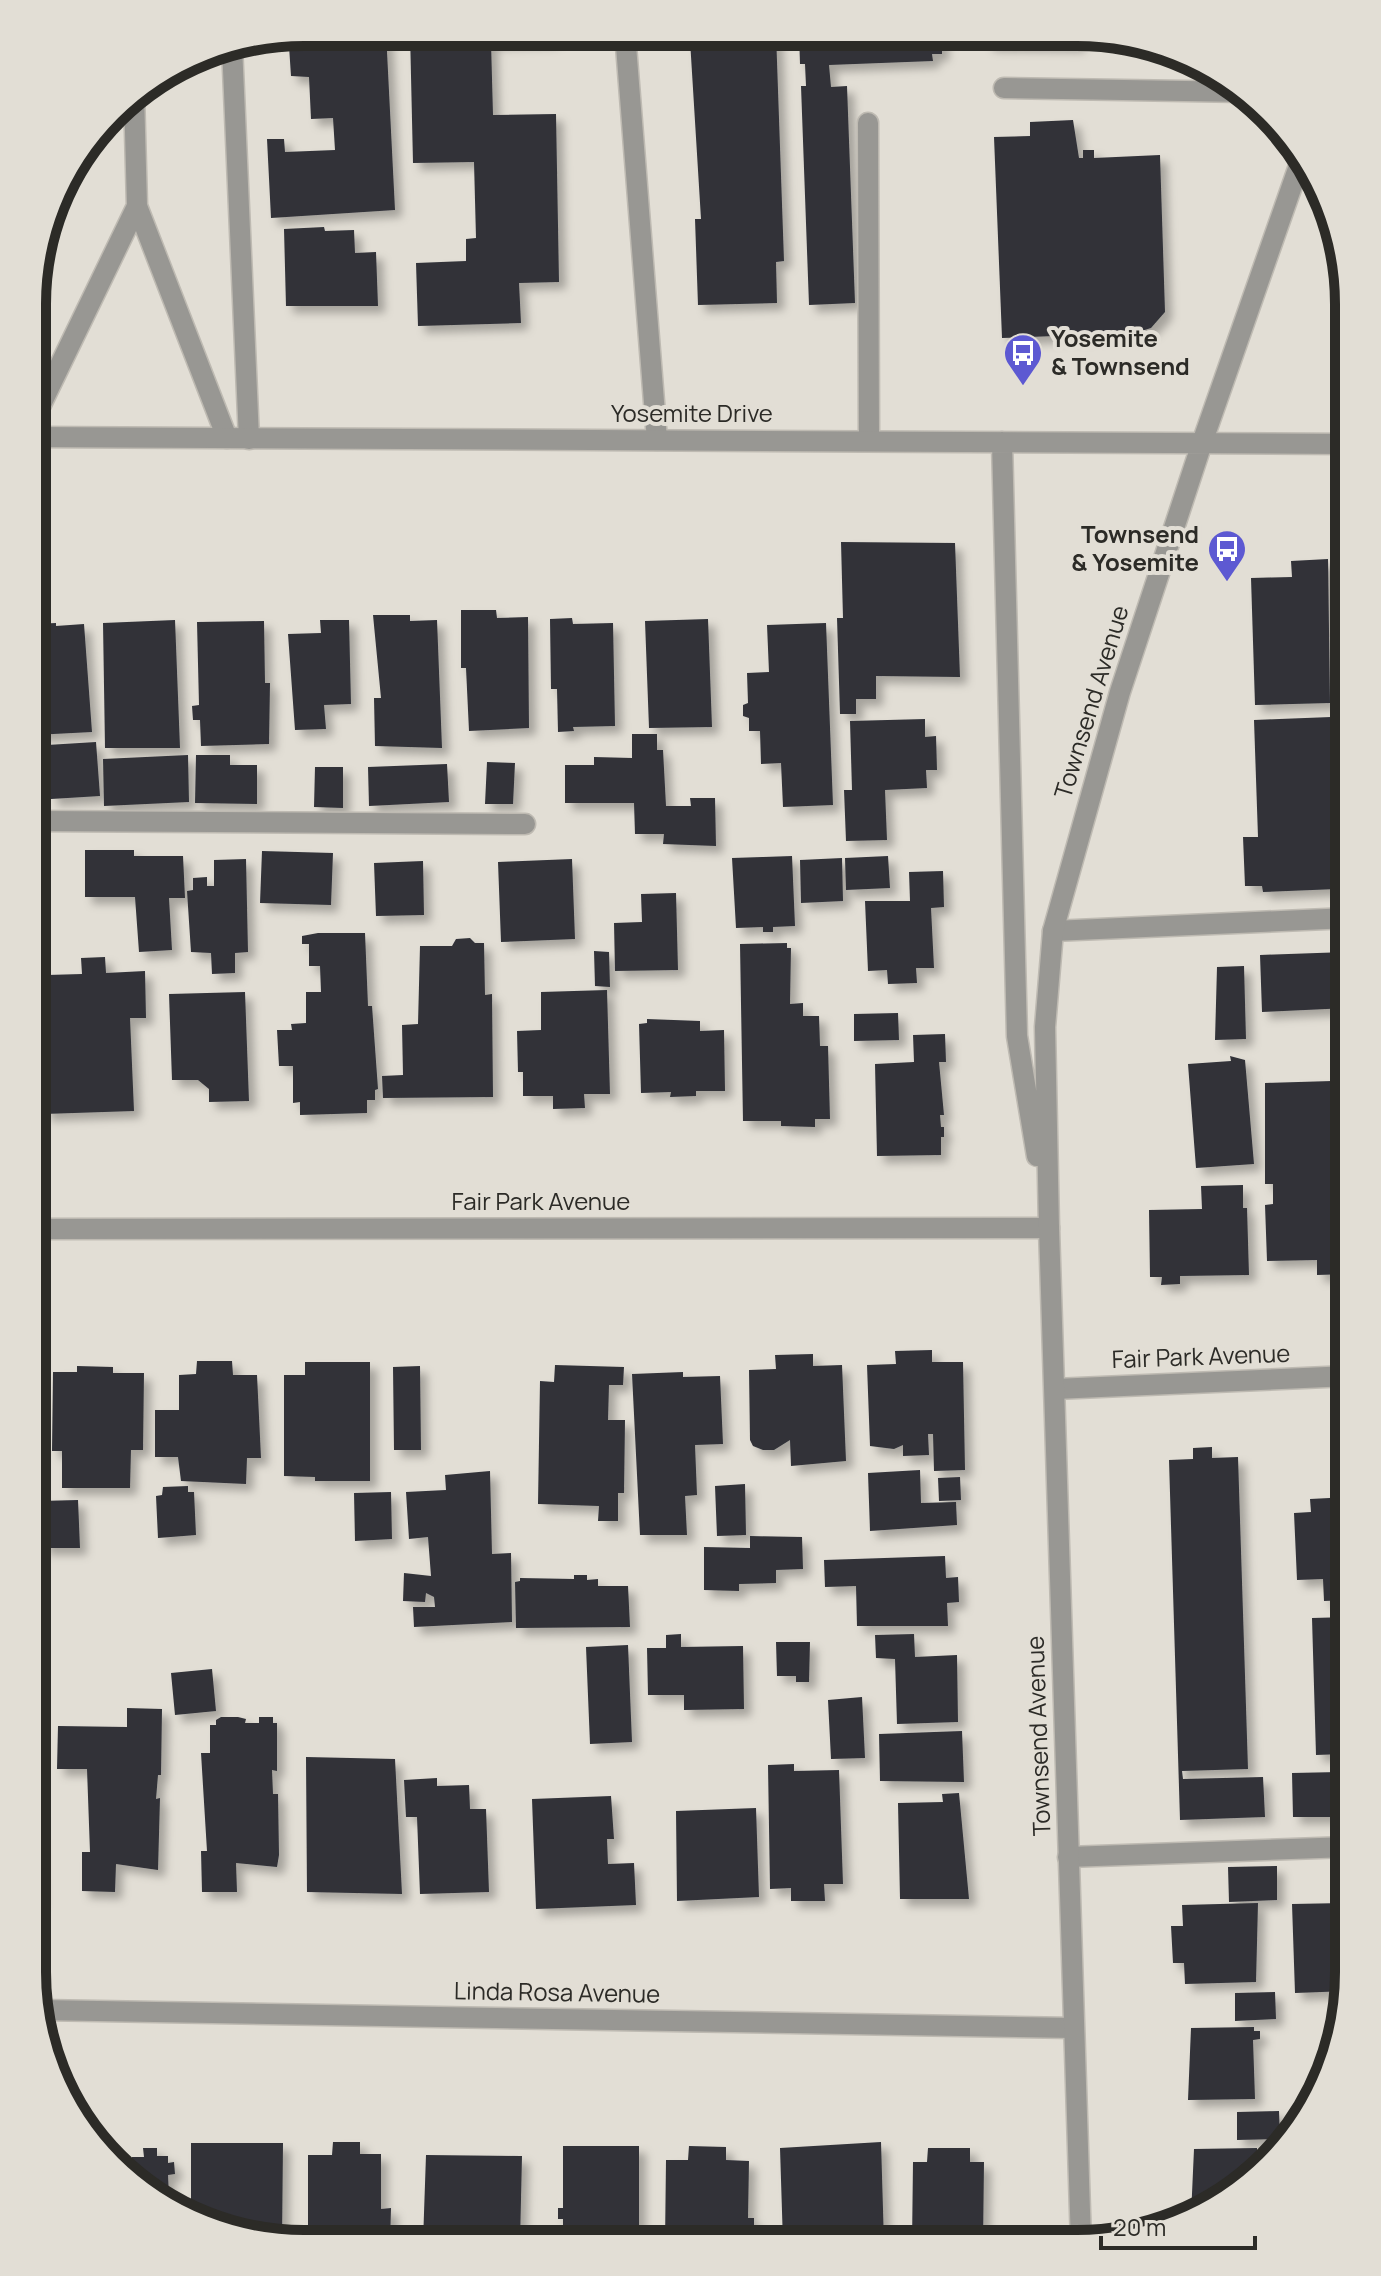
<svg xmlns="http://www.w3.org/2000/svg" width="1381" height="2276" font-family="Manrope,sans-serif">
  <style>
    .building { fill: #313239; filter: url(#shadow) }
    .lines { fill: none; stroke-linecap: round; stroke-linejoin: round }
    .service-casing { stroke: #bebab2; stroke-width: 23 }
    .minor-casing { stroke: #bebab2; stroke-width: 23 }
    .tertiary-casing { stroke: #bebab2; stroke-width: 23 }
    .service { stroke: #989793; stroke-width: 20 }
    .minor { stroke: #989793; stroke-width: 20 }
    .tertiary { stroke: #989793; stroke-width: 20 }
    .labels { text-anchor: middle; stroke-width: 8; stroke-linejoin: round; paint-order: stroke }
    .poi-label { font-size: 24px; font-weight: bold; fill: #2c2b27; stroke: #e2ded5; text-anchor: start }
    .street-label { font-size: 24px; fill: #2c2b27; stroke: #e2ded5 }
    .rim { fill: none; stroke: #2c2b27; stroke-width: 10 }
  </style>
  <defs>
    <filter id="shadow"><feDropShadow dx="7" dy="7" stdDeviation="4" flood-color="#0004"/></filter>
  </defs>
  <rect width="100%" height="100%" fill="#e2ded5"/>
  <path class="building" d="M386,32L395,210L271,218L267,139H284L285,152L335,150L333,118L311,119L309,77L291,76L289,46L301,45L300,33L304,32Z
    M410,32L552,33V40L491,42L493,115L556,114L559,282L519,283L521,323L418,326L416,263L466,261V239L476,238L474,162L413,163Z
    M694,33H776L784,261L776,262L777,303L698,305L695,219H701L690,40H695Z
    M799,33L942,34V54H932L933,61L829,65L831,87L847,86L855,303L809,305L801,86H806L805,64H800Z
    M986,34H1078V45L986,44Z
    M1073,120L1079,158H1083V150H1094V158L1160,155L1165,312L1151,328L1135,333L1002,338L994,137L1030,136V122Z
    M324,227L325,231L354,230L355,253L376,252L378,306H286L284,229Z
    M841,542L955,543L960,677L876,676V699H856V714H840L837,618H843Z
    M1328,559L1330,703L1255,705L1251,578L1292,577L1291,561Z
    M461,610H496L497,618L528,617L529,728L469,731L466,668H461Z
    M373,615H410V621L437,620L442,748L375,746L374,698H381Z
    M572,618L573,624L613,623L615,726L573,727L574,731L558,732L557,689H551L550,619Z
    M708,619L712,727L649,728L645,621Z
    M175,620L180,748H105L103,623Z
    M320,620H349L351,704L324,705L326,729L295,730L288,634L321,633Z
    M264,621L265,683H270L269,744L201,746L200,720H193L192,706L199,705L197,622Z
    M56,623V626L84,624L92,732L34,735V624Z
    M826,623L833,805L783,807L781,763L761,764L760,731H749V718L743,716V705L748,703L747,673L769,672L767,625Z
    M1331,717L1337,889L1263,892L1262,886H1245L1243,837H1258L1254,720Z
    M925,719V737L936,736L937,770H926L927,788L885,790L887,840L846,841L844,790H852L850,721Z
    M632,734H657V750H663L666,806H691L690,798H715L716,846L663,844L664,834H635L634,803H565V765H594V757L632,758Z
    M96,742L100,796L51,799L47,745Z
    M188,755L189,802L104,806L103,759Z
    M196,755H230V765H257V804L195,803Z
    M487,762L515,763L513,804H485Z
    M447,764L449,802L369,806L368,767Z
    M315,767H343V808L314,807Z
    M85,850H134V856H183L185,898H169L172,950L139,952L135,897H85Z
    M262,851L333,853L331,905L260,903Z
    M792,856L795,926L773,927V932H763V927L736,928L732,858Z
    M888,856L890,888L846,890L845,858Z
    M842,858L843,901L801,903L800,860Z
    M246,859L248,952L235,953V973L212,974L211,953L191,952L187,891L193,890V878L207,877V886H214V860Z
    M572,859L575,939L501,942L498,862Z
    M423,861L424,915L376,916L374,863Z
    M943,871L944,907L931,908L934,968H916L917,983L888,984L887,970L868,971L865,901H910L909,872Z
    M676,893L678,970L615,971L614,923L642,922L641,894Z
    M318,933H365L368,1006H372L378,1089L375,1090V1100H367V1113L300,1115V1102L293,1103V1066H279L277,1030H292L291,1024L306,1023V992H321L320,966H309V944H302V936Z
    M470,938L475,943H484L485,995L492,994L493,1097L383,1098L382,1076L403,1075L402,1025L418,1024L420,946H452L456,939Z
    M787,943V948H791L790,1004L803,1003V1016H819L820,1046H828L830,1119H815V1127L781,1126V1121H743L740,944Z
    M594,951L609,952L610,987L595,986Z
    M1346,952L1348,1008L1262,1012L1260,955Z
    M105,957L106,973L145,971L146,1018H130L134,1111L44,1114L40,1018H49L47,975L82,974L81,958Z
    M1244,966L1246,1039L1215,1040L1217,967Z
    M607,990L610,1094H584L585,1108L553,1109V1096H523V1072H518L517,1031L541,1030V992Z
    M245,992L249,1101L209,1102V1089L198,1080H172L169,994Z
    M898,1013L899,1040L854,1041V1014Z
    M647,1019L700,1021V1031L724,1030L725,1091H696V1096L670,1097L671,1092L641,1093L639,1024L647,1023Z
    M945,1034L946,1062H939L944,1115H940L941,1127H944V1137H941V1155L877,1156L875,1064L914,1062L913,1035Z
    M1230,1056L1245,1060L1254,1164L1196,1168L1188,1064L1231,1061Z
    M1332,1081L1333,1101L1349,1100V1274L1317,1275V1260L1267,1261L1265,1205L1273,1204V1184H1265V1083Z
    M1243,1185V1208H1247L1249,1275L1180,1276V1284L1161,1285L1162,1277H1150L1149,1210L1202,1209L1201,1186Z
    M932,1350V1362H963L965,1470L934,1471L933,1434H928L929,1455L903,1456V1445L894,1449L870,1446L867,1365L896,1364L895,1351Z
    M813,1354V1366L842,1365L846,1461L791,1466L790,1440L774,1450H763L753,1446L750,1440L749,1370L776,1369L775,1355Z
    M197,1361H232L233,1375H257L261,1458H247L246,1484L181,1481L178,1457H155V1410H179V1375L196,1374Z
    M305,1362H370V1481H315V1477L284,1476V1375H305Z
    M555,1365L624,1367L623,1385H609L608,1420H625L624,1493H618V1521H598L599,1506L538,1504L540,1381L554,1382Z
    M77,1366L113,1367V1373H144L143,1450H131L130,1488H62V1451H52L53,1372H77Z
    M420,1366L421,1450H394L393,1367Z
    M683,1372V1377L720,1376L723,1444L695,1445L697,1495L685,1496L687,1535H640L632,1374Z
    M1212,1447V1458L1238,1457L1248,1769L1182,1771L1183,1779L1263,1777L1265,1817L1180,1820L1169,1460L1193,1459V1448Z
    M920,1470L921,1503L956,1502L957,1525L870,1531L868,1473Z
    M490,1471L492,1554L511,1553L512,1622L414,1627L413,1607H435L434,1597L426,1593L425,1602L403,1601L404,1573L431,1576L428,1537L409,1539L406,1492L446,1490L445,1475Z
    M960,1477L961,1500L939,1501L938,1478Z
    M745,1484L746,1535L717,1536L715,1486Z
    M188,1486V1492H194L196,1535L158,1538L156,1496L162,1495L163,1487Z
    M391,1492L392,1539L355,1541L354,1493Z
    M1349,1497V1600L1324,1601L1323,1579L1297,1580L1294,1513L1311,1512L1310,1499Z
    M78,1500L80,1548H42L40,1501Z
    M750,1536L802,1537L803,1569L776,1570V1583L739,1584V1591L704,1590V1547L750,1548Z
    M945,1556L946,1578L958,1577L959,1602L947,1603L948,1626H857L856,1586L825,1587L824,1560Z
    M574,1575H587V1580L598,1579V1586H628L630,1627L516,1628L515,1582L520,1581V1578L574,1579Z
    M1349,1617L1348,1760L1344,1761L1343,1754L1316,1755L1312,1618Z
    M681,1634V1647L743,1646L744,1709L684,1710V1695H648L647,1648H666V1635Z
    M914,1634L915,1657L957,1655L958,1722L897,1724L895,1659L876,1658L875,1635Z
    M776,1642H810L809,1682H796V1676H777Z
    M628,1645L632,1742L590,1744L586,1647Z
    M212,1669L216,1711L175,1715L171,1673Z
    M862,1697L865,1758L831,1759L828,1700Z
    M127,1708L162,1709L161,1775H158L156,1799L160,1798L158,1870L116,1864L115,1892L82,1891V1852H90L87,1769H57L58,1726L127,1727Z
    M221,1717H238L246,1719L245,1723H259V1717H273V1723H277V1771L272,1770L273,1794H278L279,1855L277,1867L236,1863L237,1892H202L201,1851H207L201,1753H210V1725H216V1720Z
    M962,1731L964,1782L880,1781L879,1734Z
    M306,1757L395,1759L402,1894L307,1892Z
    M794,1764V1771L839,1770L843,1884H824L825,1901H791V1888L770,1889L768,1765Z
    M1339,1772L1348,1774V1817H1293L1292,1773Z
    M437,1778V1786L469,1785L470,1809H486L489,1892L420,1894L417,1817H406L404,1780Z
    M959,1793L969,1899H900L898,1803L943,1802L942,1794Z
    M611,1796L614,1839H607L608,1864L634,1863L636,1905L536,1909L532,1799Z
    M32,1807H35L38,1900H32Z
    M756,1808L759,1897L677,1901L676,1811Z
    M1277,1866V1900L1229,1902L1228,1867Z
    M1258,1903L1256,1982L1185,1984L1184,1963H1173L1171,1926H1183L1182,1905Z
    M1345,1903L1348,1991L1295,1993L1292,1904Z
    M1275,1992L1276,2019L1235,2021V1993Z
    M1344,2013L1334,2060L1324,2080L1322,2040H1328L1327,2014Z
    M1254,2027V2031H1260V2039L1253,2040L1255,2099L1188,2100L1191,2028Z
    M1279,2111L1280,2139L1237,2140V2112Z
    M333,2142H360V2154H381V2209L391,2208L390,2242H308V2155H332Z
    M881,2142L884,2243H783L780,2148Z
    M191,2143H283L282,2242H269L191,2210Z
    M563,2146H639V2236H624V2243H575V2237H563V2219H558V2208H563Z
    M689,2146L726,2147V2160L749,2161L748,2218H754V2243H665L666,2160H688Z
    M143,2148H157V2156H168V2163L174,2162L175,2174L168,2175L169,2197H175V2203L139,2188L133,2181L132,2157H144Z
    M928,2148H970V2162H984L983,2244H912L913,2162H927Z
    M1257,2148V2151H1263V2160L1257,2161V2165L1191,2216L1194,2149Z
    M426,2155L522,2156L520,2242H423Z"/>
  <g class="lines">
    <g class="service-casing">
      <path id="service" d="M625,33L657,440
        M232,46L249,439
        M1004,88L1246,92
        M134,94L137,206L227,438
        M868,123L869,441
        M34,419L137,206
        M1346,444L1349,521
        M34,821L525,824
        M1053,931L1349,918
        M1068,1857L1348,1847"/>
    </g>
    <g class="minor-casing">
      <path id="minor" d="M33,1229L1049,1228
        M1055,1389L1349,1376
        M40,2010L1073,2028"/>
    </g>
    <g class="tertiary-casing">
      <path id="tertiary" d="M34,437L1349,444
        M1002,442L1017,1036L1037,1156
        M1081,2243L1049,1228L1045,1027L1053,931L1120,692L1202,443L1300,163"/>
    </g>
    <use href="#service" class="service"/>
    <use href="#minor" class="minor"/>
    <use href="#tertiary" class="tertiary"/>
  </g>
  <defs>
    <g id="bus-pin" transform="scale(2)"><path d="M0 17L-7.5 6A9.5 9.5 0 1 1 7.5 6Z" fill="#5d59d2" stroke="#e2ded5"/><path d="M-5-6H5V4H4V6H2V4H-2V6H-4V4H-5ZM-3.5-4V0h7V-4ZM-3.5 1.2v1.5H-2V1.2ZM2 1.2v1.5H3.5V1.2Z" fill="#fff"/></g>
  </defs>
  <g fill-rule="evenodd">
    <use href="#bus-pin" x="1023" y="353"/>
    <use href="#bus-pin" x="1227" y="549"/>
  </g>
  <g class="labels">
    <g class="poi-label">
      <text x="1051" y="347">Yosemite<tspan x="1051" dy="28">&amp; Townsend</tspan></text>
      <text x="1199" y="543" text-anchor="end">Townsend<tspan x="1199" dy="28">&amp; Yosemite</tspan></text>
    </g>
    <g class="street-label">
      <text x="692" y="422">Yosemite Drive</text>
      <text transform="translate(1092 702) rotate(-73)" y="8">Townsend Avenue</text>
      <text x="541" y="1210">Fair Park Avenue</text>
      <text transform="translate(1201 1357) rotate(-2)" y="8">Fair Park Avenue</text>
      <text transform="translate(1039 1736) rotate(-92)" y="8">Townsend Avenue</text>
      <text transform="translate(557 1993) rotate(1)" y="8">Linda Rosa Avenue</text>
    </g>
  </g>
  <path d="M0 0H1381V2276H0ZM304 46H1077A258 258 0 0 1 1335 304V1972A258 258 0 0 1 1077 2230H304A258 258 0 0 1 46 1972V304A258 258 0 0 1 304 46Z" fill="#e2ded5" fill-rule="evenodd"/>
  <path class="rim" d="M304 46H1077A258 258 0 0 1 1335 304V1972A258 258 0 0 1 1077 2230H304A258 258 0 0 1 46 1972V304A258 258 0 0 1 304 46Z"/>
  <path d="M1101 2236v12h154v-12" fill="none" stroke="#2c2b27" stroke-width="4"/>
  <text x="1113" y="2236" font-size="24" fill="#2c2b27" stroke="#e2ded5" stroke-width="6" paint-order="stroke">20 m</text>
</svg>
